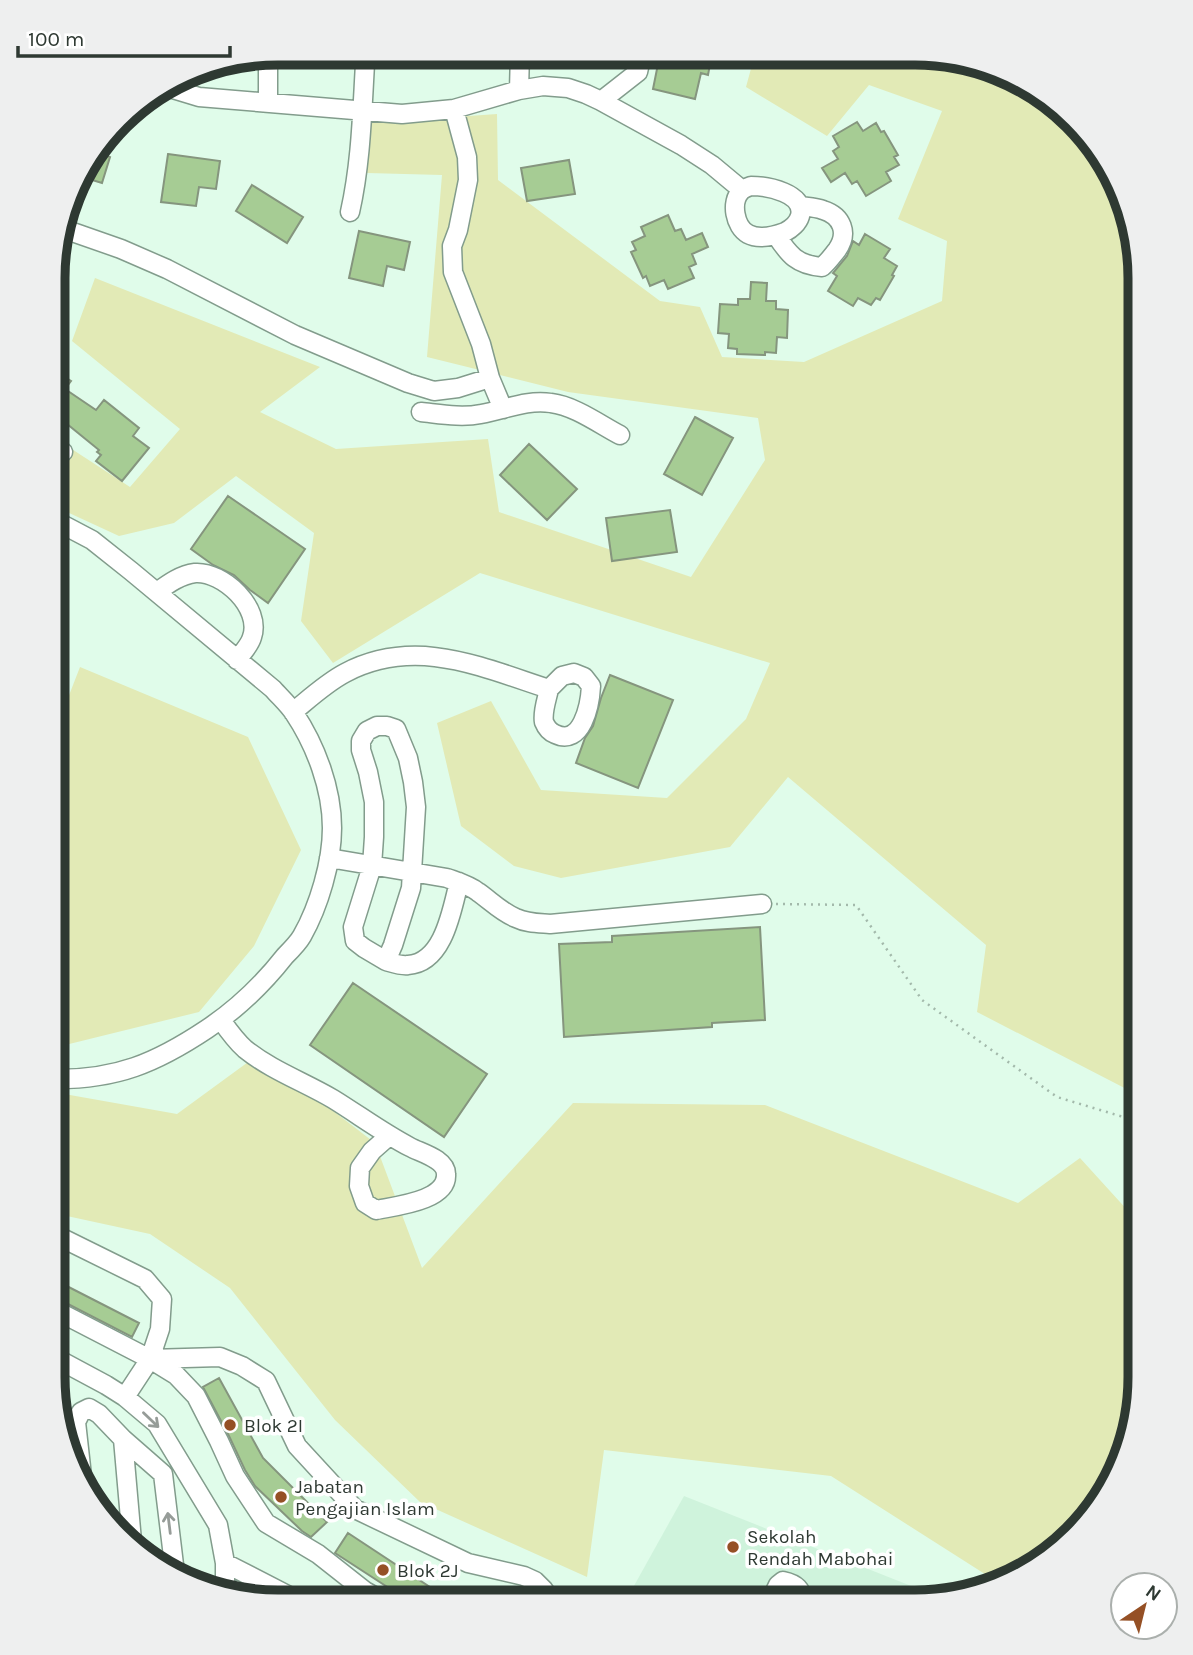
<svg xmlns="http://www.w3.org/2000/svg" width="1193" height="1655" font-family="Karla,sans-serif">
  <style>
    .built { fill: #cff3dc }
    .green { fill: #e2eab6 }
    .building { fill: #a6cc94; stroke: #85957e; stroke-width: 2 }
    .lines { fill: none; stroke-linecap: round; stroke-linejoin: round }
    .minor-casing { stroke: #829c8c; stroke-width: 21 }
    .path { stroke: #a3b9ab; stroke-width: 2.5; stroke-dasharray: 2 5; stroke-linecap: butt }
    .minor { stroke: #fff; stroke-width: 18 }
    .oneway { stroke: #969c98 }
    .poi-dot { fill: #955025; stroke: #fff; stroke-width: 2.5 }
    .labels { text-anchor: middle; stroke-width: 7; stroke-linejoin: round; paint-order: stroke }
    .poi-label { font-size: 19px; fill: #2e3932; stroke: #fff; text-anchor: start }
    .rim { fill: none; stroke: #2e3932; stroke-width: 9 }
  </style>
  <rect width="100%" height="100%" fill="#e0fcea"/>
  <path class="built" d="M684,1496L939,1597L916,1602H625Z"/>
  <path class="green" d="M755,54H945L1052,99L1117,178L1140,277V1096L977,1012L986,945L788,777L730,847L561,878L514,866L461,826L437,723L491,701L541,790L667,798L746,719L770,663L480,573L333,663L301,621L314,533L236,476L174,523L119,536L54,506V445L61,442L130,487L180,429L72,341L95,278L320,367L260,412L336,449L488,439L499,512L691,577L765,460L758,418L568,392L427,357L442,175L367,173L370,123L497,114L498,180L660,301L700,307L722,357L804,362L942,301L947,241L898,219L942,111L869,85L827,136L746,87Z
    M80,667L248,737L301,850L254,946L199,1012L53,1048L54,734Z
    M259,1054L375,1143L422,1268L573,1103L765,1105L1018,1203L1080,1158L1140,1224V1393L1102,1503L1015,1579L999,1583L831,1476L604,1450L587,1577L420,1502L335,1420L230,1288L150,1234L53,1213V1092L177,1114Z
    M908,1586L922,1593L917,1602H899Z"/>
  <path class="building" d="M660,54H712L708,75L701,73L695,99L653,89Z
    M857,122L863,131L876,123L881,132L884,131L898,155L894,157L899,165L886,172L891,181L866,196L857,181L852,184L845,173L831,182L822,168L838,159L833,151L839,147L833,136Z
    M94,151L110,157L102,183L79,176L82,165Z
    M168,154L220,161L216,189L199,187L196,206L161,202Z
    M569,160L575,194L527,201L521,168Z
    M252,185L303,217L287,243L236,211Z
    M668,215L675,231L681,229L686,240L702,233L708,247L692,254L696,264L689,267L694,278L668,289L664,280L650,286L646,276L643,278L631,252L636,250L632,242L645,236L641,227Z
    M359,231L410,242L404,270L387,266L383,286L349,278Z
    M865,234L890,249L884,258L897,266L892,275L894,276L880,300L876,298L871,305L858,298L853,306L828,291L837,276L833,273L847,256L853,241L859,245Z
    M751,282L767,283L766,301H776V309L788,310L787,338L777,337L776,353L765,352V355L737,354V349L728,348L729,334L718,333L720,304L738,305V299H750Z
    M54,370L71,381L65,389L96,410L104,400L139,428L133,436L149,448L122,481L96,461L101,455L97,452L99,450L67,424L59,436L54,435Z
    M695,417L733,438L702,495L664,474Z
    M529,444L577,489L547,520L500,475Z
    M228,496L305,549L268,603L250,590L234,575L213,565L191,549Z
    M670,510L677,552L612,561L606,518Z
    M610,675L673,700L638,788L576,763L585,738L593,726L601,698Z
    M760,927L765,1020L712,1023V1027L564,1037L559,944L612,942V936Z
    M353,983L487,1074L444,1137L310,1045Z
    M53,1279L139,1323L132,1337L66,1303L53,1299Z
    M219,1378L263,1458L327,1522L311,1537L302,1531L255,1486L245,1470L229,1436L203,1387Z
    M348,1533L430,1587L471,1597V1601H409L335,1553Z"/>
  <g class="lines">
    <g class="minor-casing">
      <path id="minor" d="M166,87L199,97L402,114L454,109L519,90L543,86L568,88L586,94L601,101L681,145L712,165L742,190
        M519,90L520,53
        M601,101L638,72L642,54
        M268,103V54
        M454,109L467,157L468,180L458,230L452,246L453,272L481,344L490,378L503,409
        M751,186C767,186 806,193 800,216C798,223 791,229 785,232C774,236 759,240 748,234C735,227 730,202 741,191C743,189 748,187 751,186Z
        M350,212C361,163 362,114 365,64
        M61,228L121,249L167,269L295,335L408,383L434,391L458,388L490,378
        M776,235C789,255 797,265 822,267C828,262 832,256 837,250C849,233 842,216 823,210C816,207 807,207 800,206
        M421,412C440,414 461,418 481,414C504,410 527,399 551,403C575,406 599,424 620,435
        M54,446L63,452
        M157,592C168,584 180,575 195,573C223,571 262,608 252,637C250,645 242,653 237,660
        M293,712C310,698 326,683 345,673C415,636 481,667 549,689L562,676L574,673L584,677L591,686C590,705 582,747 555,734C550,732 546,727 544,722C542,712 547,699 549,689
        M377,726H387L396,729L408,758L413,782L416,807L411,888L393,945L386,961L364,948L355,941L353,927L372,866L374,837V802L368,772L361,750V741L367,731Z
        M329,858L447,878C458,882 469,885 478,892C491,901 501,912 516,918C526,923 538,923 550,924L762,904
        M386,961C393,963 401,966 408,965C444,963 452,909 459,882
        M221,1020C228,1030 236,1041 245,1049C271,1070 304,1082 333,1099C359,1115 383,1133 410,1147C421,1153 446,1159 446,1174C448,1201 395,1206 376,1210L365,1203L359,1186L360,1168L372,1151L389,1136
        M53,1079C116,1080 156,1063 207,1029C237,1009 263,984 285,956C291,950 298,943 302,936C319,906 332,862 332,828C332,789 316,746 294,713C288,704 280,697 273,689L131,571L92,540L54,520
        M53,1237H60L145,1279L162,1299L160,1329L150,1359L125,1397
        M53,1310L61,1313L150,1359L176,1375L196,1396L219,1441L235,1476L266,1523L318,1554L365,1591L383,1601
        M53,1359L65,1363L106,1385L125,1397L157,1424L218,1525L225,1563V1592
        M150,1359L220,1357L242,1366L266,1381L297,1446L355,1509L468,1563L524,1576L535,1581L544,1590L543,1601
        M123,1439L132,1541
        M83,1485L76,1422L81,1412L89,1408L99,1414L123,1439L163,1474L175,1573
        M225,1563L299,1601
        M770,1602L778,1585L783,1581C797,1584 801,1589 804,1602"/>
    </g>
    <path class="path" d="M776,904L856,905L922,1000L1057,1097L1140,1122"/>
    <use href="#minor" class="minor"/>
  </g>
  <defs><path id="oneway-shaft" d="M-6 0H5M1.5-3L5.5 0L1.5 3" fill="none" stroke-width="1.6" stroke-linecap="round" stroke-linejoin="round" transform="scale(1.75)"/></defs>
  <g class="oneway">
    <use href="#oneway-shaft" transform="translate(151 1420) rotate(44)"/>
    <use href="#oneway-shaft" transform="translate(169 1523) rotate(-97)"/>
  </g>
  <g class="poi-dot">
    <circle cx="230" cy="1425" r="7"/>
    <circle cx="281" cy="1497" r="7"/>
    <circle cx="733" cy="1547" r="7"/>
    <circle cx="383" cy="1570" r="7"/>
  </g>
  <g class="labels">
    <g class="poi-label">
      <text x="244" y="1432">Blok 2I</text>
      <text x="295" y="1493">Jabatan<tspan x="295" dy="22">Pengajian Islam</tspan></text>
      <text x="747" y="1543">Sekolah<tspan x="747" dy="22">Rendah Mabohai</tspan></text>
      <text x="397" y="1577">Blok 2J</text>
    </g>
  </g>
  <path d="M0 0H1193V1655H0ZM278 65H915A213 213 0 0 1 1128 278V1377A213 213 0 0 1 915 1590H278A213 213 0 0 1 65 1377V278A213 213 0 0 1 278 65Z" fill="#eeefef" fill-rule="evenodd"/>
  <path class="rim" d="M278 65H915A213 213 0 0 1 1128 278V1377A213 213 0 0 1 915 1590H278A213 213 0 0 1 65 1377V278A213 213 0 0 1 278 65Z"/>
  <g transform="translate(1144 1606) rotate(35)"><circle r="33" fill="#ffffff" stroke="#abb0ad" stroke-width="2"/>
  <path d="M0-5L12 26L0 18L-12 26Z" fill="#955025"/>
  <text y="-10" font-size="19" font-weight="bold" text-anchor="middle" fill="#2e3932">N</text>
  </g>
  <path d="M18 46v10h212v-10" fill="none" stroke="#2e3932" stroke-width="3.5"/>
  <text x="28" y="46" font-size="21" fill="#2e3932" stroke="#ffffff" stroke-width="5" paint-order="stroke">100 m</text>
</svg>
